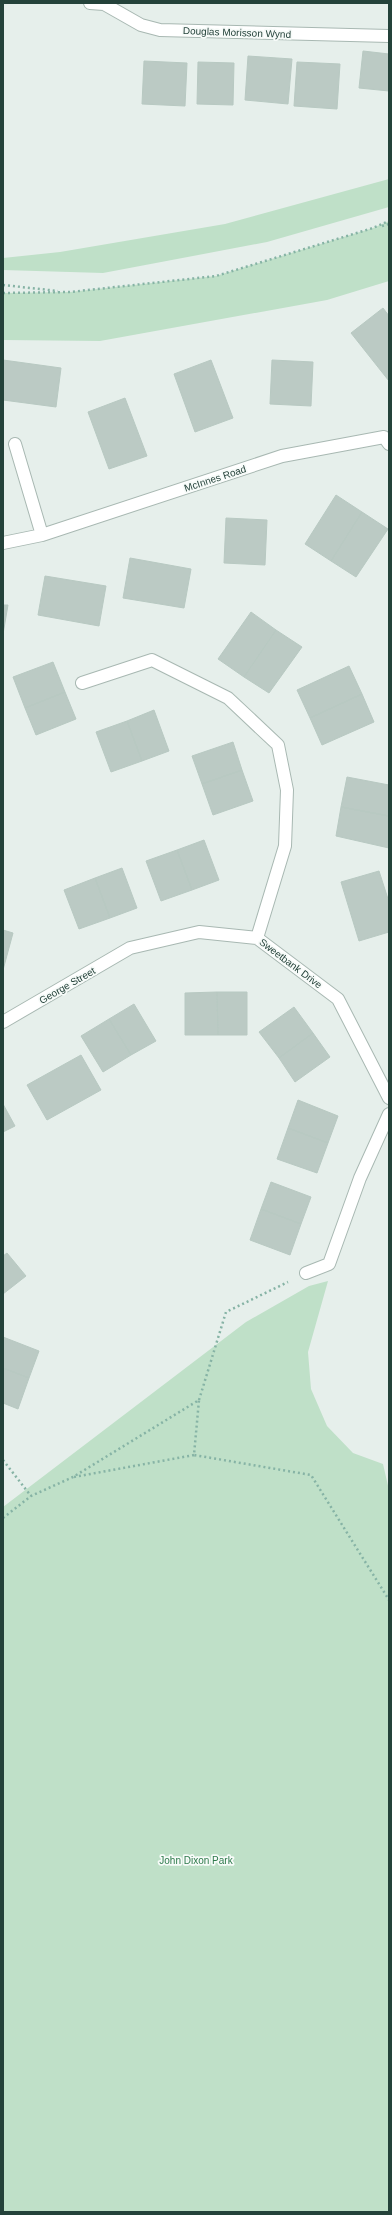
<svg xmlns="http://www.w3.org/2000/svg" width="392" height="2215" font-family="Helvetica,sans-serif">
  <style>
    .green { fill: #bfe0c8 }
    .building { fill: #bbcac4; stroke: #b8c9c2 }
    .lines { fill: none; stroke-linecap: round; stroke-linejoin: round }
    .minor-casing { stroke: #a8b8b2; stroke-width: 14 }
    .path { stroke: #86b3a5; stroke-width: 2.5; stroke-dasharray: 2 3; stroke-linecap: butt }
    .minor { stroke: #fff; stroke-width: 12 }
    .labels { text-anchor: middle; stroke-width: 3.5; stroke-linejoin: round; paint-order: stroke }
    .street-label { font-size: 10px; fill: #24423a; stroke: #f7fbf9 }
    .park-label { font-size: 10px; fill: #2d7a4b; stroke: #f7fbf9 }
  </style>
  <rect width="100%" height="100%" fill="#e6efeb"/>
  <path class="green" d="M389,179V207L267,242L103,273L3,270V258L60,252L225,224Z
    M389,221V281L327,300L100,341L3,340V293L70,292L216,276L373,228Z
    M328,1281L308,1352L311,1389L327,1426L353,1453L383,1464L389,1490V2212H3V1507L246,1322L309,1286Z"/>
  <path class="building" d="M363,51L389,54V91L359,88Z
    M248,56L292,59L288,104L245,100Z
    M144,61L187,63L185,106L142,104Z
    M198,62L234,63L233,105L197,104Z
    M297,62L340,64L337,109L294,106Z
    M383,308L389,316V381L351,333Z
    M3,360L61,368L56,407L3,400Z
    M211,360L233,418L195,432L174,374Z
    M272,360L313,362L311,406L270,404Z
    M125,398L147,456L109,469L88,412Z
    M336,495L362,512L331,561L305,544Z
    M362,512L388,529L356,577L331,561Z
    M226,518L267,520L265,565L224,563Z
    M130,558L191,569L184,608L123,598Z
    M45,576L106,586L99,626L38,615Z
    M3,605H8L3,634Z
    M251,612L276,630L244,677L218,659Z
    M276,630L302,647L269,693L244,677Z
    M53,662L65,692L25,708L13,677Z
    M349,666L362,694L310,718L297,690Z
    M65,692L76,719L36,735L25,708Z
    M362,694L374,722L322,745L310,718Z
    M154,710L169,751L142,761L127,721Z
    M127,721L142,761L111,772L96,732Z
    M233,742L242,770L202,784L192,756Z
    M242,770L253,801L213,815L202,784Z
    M347,777L389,785V816L341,807Z
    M341,807L389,816V848L336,836Z
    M204,840L219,880L192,890L177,850Z
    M177,850L192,890L161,901L146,861Z
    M122,868L137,908L110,918L95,878Z
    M379,871L389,902V932L359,941L341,882Z
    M95,878L110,918L79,929L64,890Z
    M3,930L13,933L3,970Z
    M217,992H247V1035H218Z
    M217,992L218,1035H185V993Z
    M134,1004L156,1041L131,1055L109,1019Z
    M294,1007L313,1033L279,1058L259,1032Z
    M109,1019L131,1055L103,1072L81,1036Z
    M313,1033L330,1057L295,1082L279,1058Z
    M81,1055L101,1090L47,1120L27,1085Z
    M298,1100L338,1116L328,1143L288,1128Z
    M3,1104L15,1126L3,1132Z
    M288,1128L328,1143L317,1173L277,1159Z
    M271,1182L311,1197L301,1224L261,1209Z
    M261,1209L301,1224L290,1255L250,1240Z
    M7,1253L26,1276L3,1294V1256Z
    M3,1337L39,1351L29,1378L3,1368Z
    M3,1368L29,1378L18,1409L3,1403Z"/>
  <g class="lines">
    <g class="minor-casing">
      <path id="minor" d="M90,3L104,4L141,25L160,30L389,36
        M15,444L42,535
        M3,543L42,535L282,456L384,437L389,444
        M82,683L152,660L228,698L278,745L287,790L285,846L257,938
        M3,1022L130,948L199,932L257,938L338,999L389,1098
        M306,1273L329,1264L360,1178L389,1114"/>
    </g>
    <path class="path" d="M382,226L389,224
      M3,285L58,291
      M3,293L70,292L216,276L373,228L389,221
      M199,1400L226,1312L288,1282
      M3,1460L31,1496
      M74,1477L194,1455
      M3,1518L31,1496L73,1477L199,1400L194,1455L311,1475L389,1600"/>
    <use href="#minor" class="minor"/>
  </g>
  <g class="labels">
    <g class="street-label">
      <text transform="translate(237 32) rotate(2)" y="4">Douglas Morisson Wynd</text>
      <text transform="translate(215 478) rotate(-18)" y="4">McInnes Road</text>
      <text transform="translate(291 963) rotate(37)" y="4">Sweetbank Drive</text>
      <text transform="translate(67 985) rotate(-30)" y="4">George Street</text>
    </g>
    <g class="park-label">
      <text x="196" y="1864">John Dixon Park</text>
    </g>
  </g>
  <rect width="392" height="2215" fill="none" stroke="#24423a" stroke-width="8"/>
</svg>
